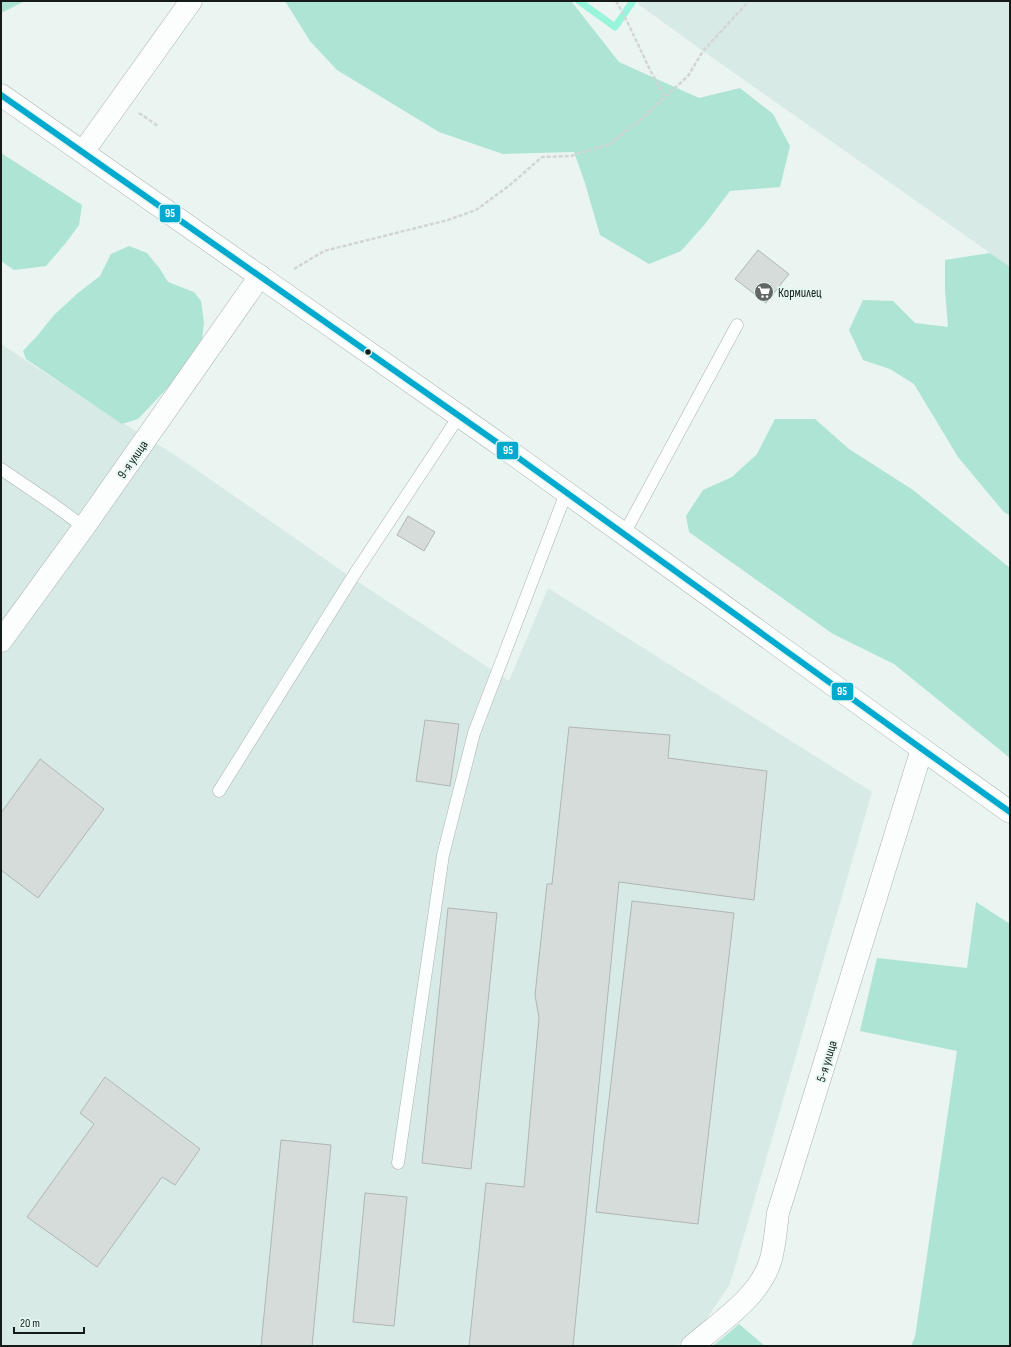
<svg xmlns="http://www.w3.org/2000/svg" width="1011" height="1347" font-family="'Sofia Sans Condensed',sans-serif">
  <style>
    .built { fill: #d8eae5 }
    .green { fill: #ade4d4 }
    .lines { fill: none; stroke-linecap: round; stroke-linejoin: round }
    .stream { stroke: #98f5dc; stroke-width: 7 }
    .building { fill: #d5dcda; stroke: #afb6b4 }
    .service-casing { stroke: #aab2b0; stroke-width: 13 }
    .minor-casing { stroke: #aab2b0; stroke-width: 23 }
    .secondary-casing { stroke: #aab2b0; stroke-width: 23 }
    .path { stroke: #d3d5d5; stroke-width: 2.5; stroke-dasharray: 4 2; stroke-linecap: butt }
    .service { stroke: #fcfdfd; stroke-width: 12 }
    .minor { stroke: #fcfdfd; stroke-width: 22 }
    .secondary { stroke: #fcfdfd; stroke-width: 22 }
    .bus-1-casing { stroke: #e6f8f2; stroke-width: 9 }
    .bus-1 { stroke: #00a9ce; stroke-width: 6 }
    .bus-dot { fill: #151b19; stroke: #e6f8f2; stroke-width: 1.5 }
    .labels { text-anchor: middle; stroke-width: 3.5; stroke-linejoin: round; paint-order: stroke }
    .poi-label { font-size: 13px; fill: #151b19; stroke: #e6f8f2; text-anchor: start }
    .street-label { font-size: 13px; fill: #151b19; stroke: #e6f8f2 }
    .line-badge { stroke: #e6f8f2; stroke-width: 1.5 }
    .badge-label { font-size: 11px; text-anchor: middle; font-weight: bold; fill: #fff }
  </style>
  <rect width="100%" height="100%" fill="#eaf4f1"/>
  <path class="built" d="M640,1H1010V267L703,51L638,4Z
    M1,344L97,407L178,457L352,578L509,681L548,588L872,792L730,1284L704,1323L677,1346H1Z"/>
  <path class="green" d="M1,1H25L1,13Z
    M285,1H571L619,62L699,98L740,88L773,114L790,146L780,187L730,191L705,224L681,251L649,264L600,235L585,183L574,152L503,154L439,132L337,70L310,41Z
    M1,153L82,205L79,225L65,244L46,266L14,270L1,261Z
    M129,246L147,253L160,269L168,282L194,292L201,301L204,323L202,339L178,377L138,419L122,424L26,359L23,351L38,335L54,315L78,293L100,276L111,254Z
    M990,253L1010,267V516L1003,511L958,457L914,384L890,369L863,360L849,330L863,300L893,301L915,323L948,327L945,291V260Z
    M775,419H815L849,449L913,490L1010,568V758L894,664L833,634L689,532L686,516L703,490L732,477L757,454Z
    M976,902L1010,924V1346H911L915,1337L957,1051L860,1031L877,958L967,968Z
    M739,1324L765,1346H713Z"/>
  <g class="lines">
    <path class="stream" d="M579,1L615,27L633,1"/>
  </g>
  <path class="building" d="M758,250L789,274L766,303L735,279Z
    M408,516L435,532L424,551L397,535Z
    M425,720L459,724L450,786L416,781Z
    M569,727L670,735L668,758L767,771L754,900L619,882L573,1346H469L486,1183L524,1187L539,1018L535,995L547,884H552Z
    M40,759L104,809L38,898L1,870V813Z
    M632,901L734,913L698,1224L596,1212Z
    M448,908L497,913L471,1169L422,1163Z
    M105,1077L200,1149L175,1185L162,1177L97,1267L27,1217L94,1124L80,1113Z
    M281,1140L331,1145L312,1346H261Z
    M365,1193L407,1197L394,1326L353,1322Z"/>
  <g class="lines">
    <g class="service-casing">
      <path id="service" d="M1,469L54,505L84,527
        M624,534L737,325
        M219,791L352,578L459,416
        M398,1163L443,855L474,733L566,493"/>
    </g>
    <g class="minor-casing">
      <path id="minor" d="M83,152L191,1
        M1,641L84,527L260,276
        M692,1346C720,1322 761,1296 771,1259C775,1244 776,1228 778,1213L922,749"/>
    </g>
    <g class="secondary-casing">
      <path id="secondary" d="M1,95L495,441L922,749L1010,812"/>
    </g>
    <path class="path" d="M616,1L627,21L650,70L665,97
      M139,113L158,126
      M294,269L324,251L448,220L476,210L510,185L542,157L571,156L610,144L640,120L688,76L703,51L749,1"/>
    <use href="#service" class="service"/>
    <use href="#minor" class="minor"/>
    <use href="#secondary" class="secondary"/>
    <g class="bus-1-casing">
      <path id="bus-1" d="M1,95L495,441L922,749L1010,812"/>
    </g>
    <use href="#bus-1" class="bus-1"/>
  </g>
  <defs>
    <g id="supermarket-disc" transform="scale(1)"><circle r="9.5" fill="#606765" stroke="#e6f8f2"/><path d="M-6-5.5h2.5l.6 2H6L4.5 2H-2.5L-4.4-4H-6ZM-1.5 3.2a1.3 1.3 0 1 0 .1 0ZM3 3.2a1.3 1.3 0 1 0 .1 0Z" fill="#fff"/></g>
  </defs>
  <g fill-rule="evenodd">
    <use href="#supermarket-disc" x="764" y="292"/>
  </g>
  <circle class="bus-dot" cx="368" cy="352" r="3.5"/>
  <g class="labels">
    <g class="poi-label">
      <text x="778" y="297">Кормилец</text>
    </g>
    <g class="street-label">
      <text transform="translate(132 459) rotate(-55)" y="5">9-я улица</text>
      <text transform="translate(826 1061) rotate(-73)" y="5">5-я улица</text>
    </g>
  </g>
  <g class="line-badge">
    <rect x="159" y="204" width="22" height="19" rx="4" fill="#00a9ce"/>
    <rect x="496" y="441" width="23" height="19" rx="4" fill="#00a9ce"/>
    <rect x="831" y="682" width="23" height="19" rx="4" fill="#00a9ce"/>
  </g>
  <g class="badge-label">
    <text x="170" y="217">95</text>
    <text x="508" y="454">95</text>
    <text x="842" y="695">95</text>
  </g>
  <rect width="1011" height="1347" fill="none" stroke="#151b19" stroke-width="4"/>
  <path d="M14 1327v6h70v-6" fill="none" stroke="#151b19" stroke-width="2"/>
  <text x="20" y="1327" font-size="12" fill="#151b19" stroke="#e6f8f2" stroke-width="3" paint-order="stroke">20 m</text>
</svg>
